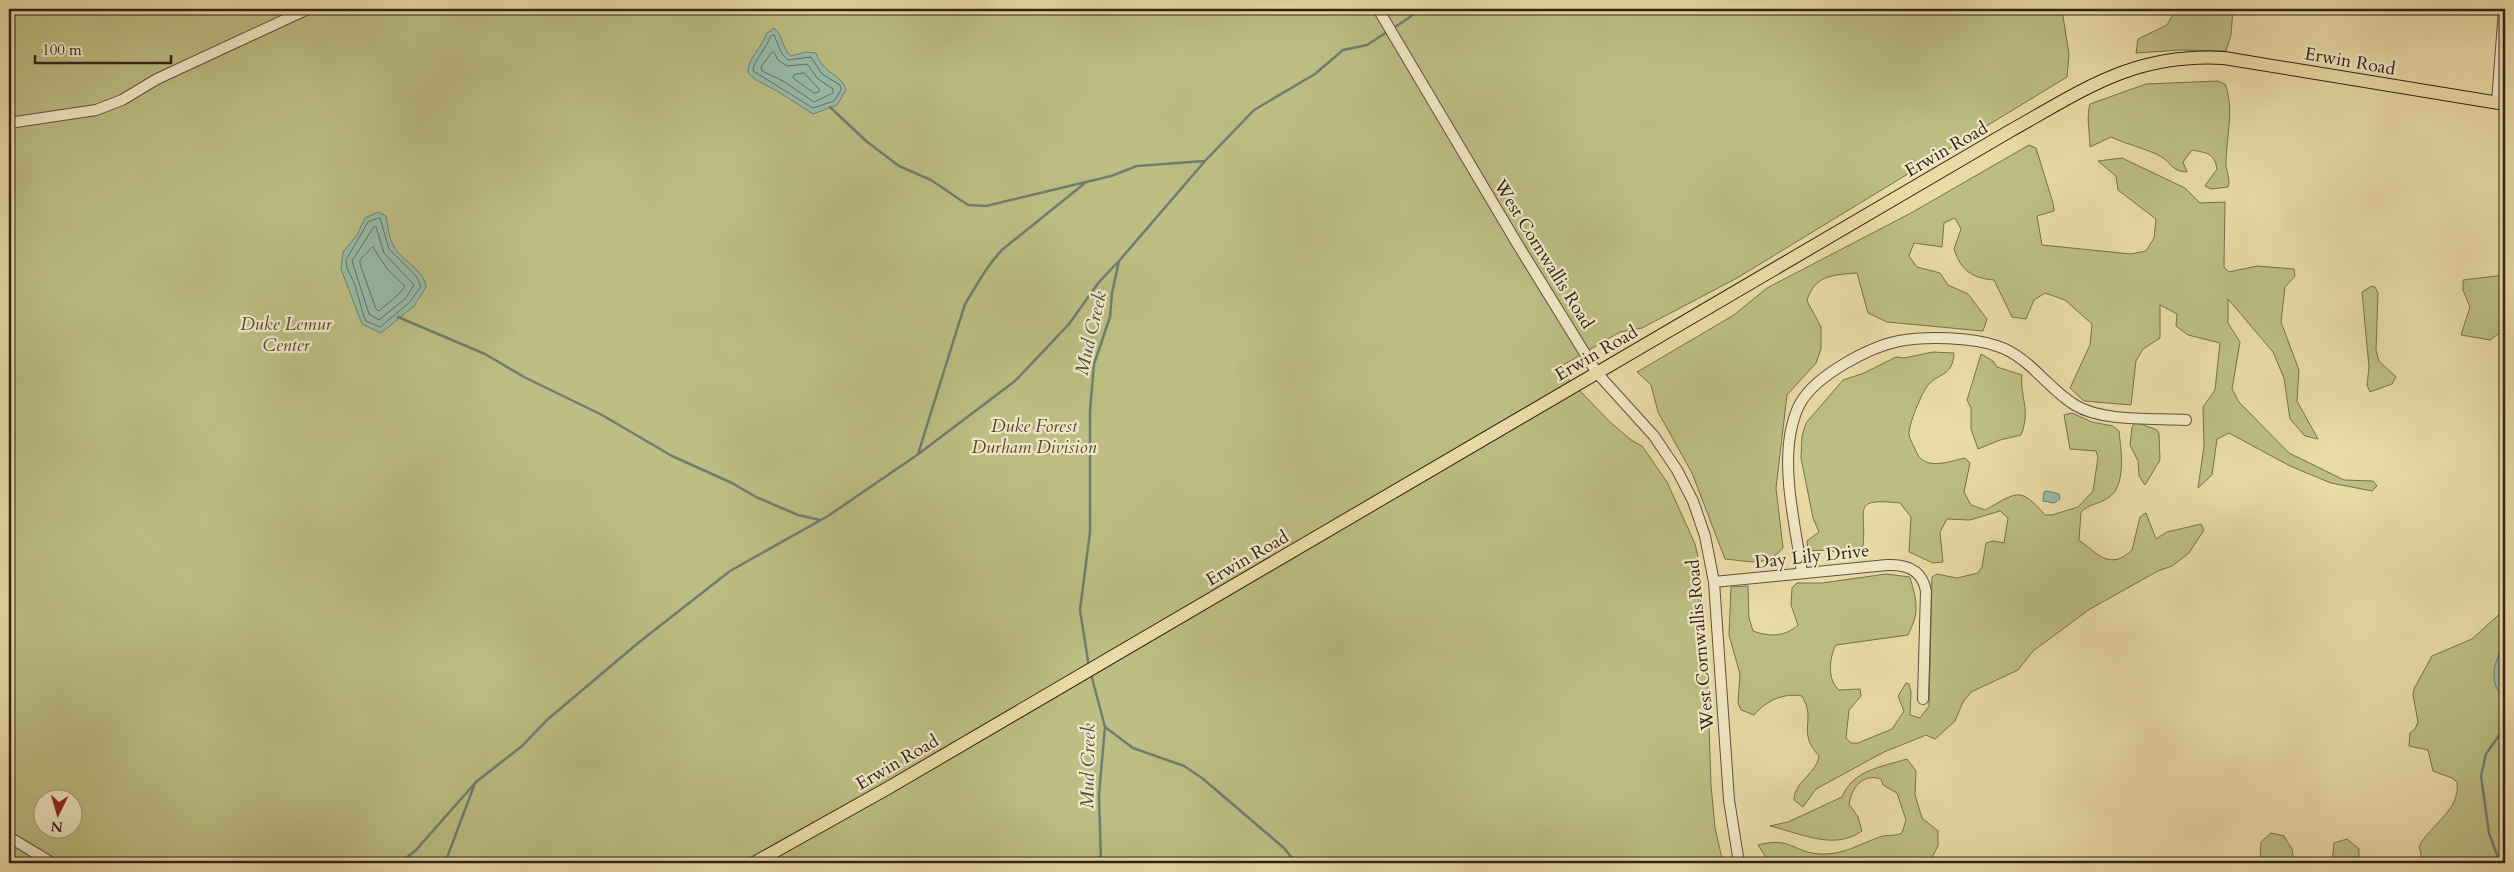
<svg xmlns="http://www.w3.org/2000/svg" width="2514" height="872" font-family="Cardo,serif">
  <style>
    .green { fill: #bcbe83; stroke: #77704f; fill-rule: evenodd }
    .water { fill: #97bba8; stroke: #6f7e70 }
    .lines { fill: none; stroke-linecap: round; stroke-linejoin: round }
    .shore { stroke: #646e62; stroke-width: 1 }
    .stream { stroke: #6f7e70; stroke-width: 2.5 }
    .minor-casing { stroke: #60503e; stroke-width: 12 }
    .major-casing { stroke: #32221b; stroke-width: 14 }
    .minor { stroke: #f1e8c5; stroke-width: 10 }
    .major { stroke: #e9dba6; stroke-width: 12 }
    .labels { text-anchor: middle; stroke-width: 4.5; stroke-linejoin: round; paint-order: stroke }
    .street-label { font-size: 18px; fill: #32221b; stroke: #f1e8c5 }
    .park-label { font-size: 18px; font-style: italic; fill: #544935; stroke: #f1e8c5 }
    .water-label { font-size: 19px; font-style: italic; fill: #505045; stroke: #f1e8c5 }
  </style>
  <rect width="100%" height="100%" fill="#e9dba6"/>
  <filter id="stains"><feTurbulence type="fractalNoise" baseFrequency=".004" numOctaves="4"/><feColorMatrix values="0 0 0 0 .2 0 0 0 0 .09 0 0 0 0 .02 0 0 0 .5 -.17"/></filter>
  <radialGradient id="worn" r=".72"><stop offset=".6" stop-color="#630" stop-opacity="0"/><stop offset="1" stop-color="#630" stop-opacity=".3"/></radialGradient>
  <path class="green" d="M9,9H2062L2069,55L2067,77L1737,278L1642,328L1620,332L1558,368L1609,421L1631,440L1642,446L1667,482L1695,544L1698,557L1695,574L1699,587L1707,665L1711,785L1715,828L1723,863H9ZM42,800H72V830H42Z
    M2176,9H2233L2231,35L2226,51L2180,50L2136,53L2138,39L2167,25Z
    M2218,81L2225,84C2235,109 2226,137 2226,164C2226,171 2231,180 2228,187L2211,189L2205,186L2217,169C2214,152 2206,153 2192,150L2183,162L2187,172C2172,172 2171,162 2160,156C2147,149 2126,144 2111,137L2090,147C2090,133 2086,118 2090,104L2146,84Z
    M2029,145L2036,148L2053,203L2054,211L2037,216L2042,245L2131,254L2146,251L2154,238L2156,219L2118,190L2116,176L2098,161L2122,158L2185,188L2200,203L2225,202L2224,267L2229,272L2257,266L2294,269L2295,276L2285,287L2281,322L2299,370L2297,401L2318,439L2305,436L2290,419L2284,378L2273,352L2228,299V323L2240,342L2232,389L2239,402L2289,453L2344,480L2373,481L2377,486L2372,491L2331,483L2290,466L2229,433L2217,439L2212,475L2198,488L2204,446L2203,407L2215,390L2220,343L2188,335L2176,326L2177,314L2160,305V338L2143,349L2136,361L2131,405L2084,401L2070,388L2090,345L2092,324L2065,300L2045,293L2034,300L2026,319L2012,317L1994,280C1971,278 1961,270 1954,249L1961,229L1955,218L1944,223L1942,247L1914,243L1909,256L1917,267L1940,273L1948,285L1968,294L1987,319L1983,331L1887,322L1868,313L1857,273C1833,275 1814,275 1807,301L1821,327V349L1816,363L1787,395L1776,488L1783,548C1766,568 1749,561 1725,559L1692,473L1658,412L1651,385L1637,372L1734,315L1767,288L1911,213Z
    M2505,275V329L2490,340L2461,335L2470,307L2463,290V280Z
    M2372,286L2375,287L2378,293L2376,350L2379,361L2396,377L2392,384L2370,392L2367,385L2369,367L2362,292Z
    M1933,352L1954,353C1953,376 1939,373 1929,384C1922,391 1908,426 1909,435C1910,439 1913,445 1915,449C1923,472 1947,462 1965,458L1970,463L1964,492L1971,505L1985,510C2017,493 2019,485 2045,515H2052L2078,507L2093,491L2098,457L2096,451L2070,449L2064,415L2072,413L2092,422L2113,426L2119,431C2121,450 2127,486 2108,498C2099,504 2089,504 2081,512L2079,540C2098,554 2110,571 2132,550L2140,517L2146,513L2156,539L2167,532L2201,524L2204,530L2189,553L2172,566L2158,571L2090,609L2033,651L2018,670L1971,692L1963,702L1955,721L1935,739L1926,735L1884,752L1816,789L1803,807L1794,800C1794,782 1817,773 1819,756C1796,731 1817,721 1802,696C1783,693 1767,700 1754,715L1741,710L1738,703L1740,674L1729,635L1731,587L1748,586L1749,618L1753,631C1769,637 1785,637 1798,625L1791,605L1792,588L1797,583H1822L1886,574L1910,577C1917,602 1920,611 1908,635L1836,645C1829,658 1827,680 1839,690L1860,689L1861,696L1849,710L1846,738L1851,743H1858L1892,729L1904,711L1898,696L1906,683L1909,684L1911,692L1910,715L1920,718L1929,706L1932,577L1937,574L1957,578L1978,573L1982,567L1986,543L1993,541L2004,543L2008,518L2000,511L1970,520L1947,519L1940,532L1943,562L1933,563L1909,552L1911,517L1900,503C1850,498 1867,508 1863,546C1850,557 1827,548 1811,551L1808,548L1807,541L1819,532L1813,518L1801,458L1802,436L1806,423L1843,380L1864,373L1896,357L1904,358Z
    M1981,354L1993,361L1997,367L2022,375C2020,398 2031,410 2021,435L2000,440L1978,449L1971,429V408L1967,400Z
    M2136,422L2157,430L2159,434L2160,460L2145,485L2139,476L2138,461L2130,445L2132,427Z
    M2505,609V641L2499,654L2502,696H2505V863H2420L2421,853L2419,847C2429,825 2461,811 2457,782L2452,778L2433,771L2428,750L2409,746L2410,733L2415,729L2418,722L2413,695L2414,689L2432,656L2472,639Z
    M1907,759L1916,771L1915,795L1922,818L1938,831V846L1929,863L1769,862L1758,845C1792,836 1793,853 1821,854C1844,855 1859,844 1880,837C1887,834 1894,837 1902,833L1906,820L1897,793L1883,785L1881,779C1862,773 1852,788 1849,804L1858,817L1862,831C1834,851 1800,833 1770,826L1788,822L1842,797C1853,770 1881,767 1907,759Z
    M2271,833L2284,836L2292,849L2294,863H2265L2260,861L2261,842Z
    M2347,839L2359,849V863H2332L2334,843Z"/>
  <path class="water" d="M774,28C783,35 782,49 791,56L806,52L816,53C823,74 843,75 846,90L837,105L813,114L777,91L756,80L748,73C747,59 762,48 766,34Z
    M378,212L386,216C388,226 389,239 394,247C403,262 424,269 426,287L414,306L381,333L362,324L341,269L343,252L357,235L365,218Z
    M2047,491L2059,494L2060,499L2054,503L2043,501L2044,492Z
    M2505,641V696H2502C2487,678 2496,660 2505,641Z"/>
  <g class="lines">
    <path class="shore" d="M774,35L782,54L788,60L811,57L822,74L840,85L841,90L834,101L813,108L753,71C753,60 767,49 770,37Z
      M774,52L778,60L787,66L807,64L818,79L833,89V93L814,102L783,81L762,71L761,67L771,53Z
      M804,73L819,89V92L814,93L793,78L794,75Z
      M380,218L389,249L416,276L421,286L410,302L380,327L366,321L364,317L355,285L347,268L346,260L368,222Z
      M376,227L384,253L414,285L406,298L379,320L369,314L352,261L373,228Z
      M373,247L387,269L405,286L400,293L379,311L376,309L360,264V260Z"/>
    <path class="stream" d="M1392,29L1410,17L1416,9
      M830,107L866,141L899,166L931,180L968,205L986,206L1111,176L1137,166L1205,161
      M398,317L485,354L524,377L602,415L672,456L732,483L756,497L798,515L820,520
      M918,454L965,304C977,285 987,265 1003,249L1085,183
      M1089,667L1080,610L1090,532V411L1094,364L1110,317L1112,293L1119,261L1205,161L1254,110L1315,74L1343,50L1367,45L1387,32
      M1091,674L1105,727L1099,795L1101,863
      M1105,727L1133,748L1184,766L1202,778L1284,848L1296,863
      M400,863L416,850L476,782L522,746L547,720L638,643L730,571L828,516L917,455L1015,381L1069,324L1099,282L1118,262
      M445,863L475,783
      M2500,863L2489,833L2481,776L2486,754L2500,734L2504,715L2502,696L2505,691"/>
    <g class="minor-casing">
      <path id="minor" d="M1378,9L1518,245L1597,373L1654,436L1677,470L1693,501L1705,536L1714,582L1729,800L1739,863
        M2497,102L2504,9
        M9,123L96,110L122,100L157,79L308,9
        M1802,573C1796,529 1782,474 1791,430C1793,421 1796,410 1801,402C1817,375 1869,347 1899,341C1925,336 1972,337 1997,346C2029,356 2047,388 2075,405C2102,422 2154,418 2186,420
        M1714,582L1887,565C1907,564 1922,570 1926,591L1923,699
        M9,837L52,863"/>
    </g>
    <g class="major-casing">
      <path id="major" d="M754,863L888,788L2010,131C2085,89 2134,53 2224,58L2505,104"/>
    </g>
    <use href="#minor" class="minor"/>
    <use href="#major" class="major"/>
  </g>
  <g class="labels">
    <g class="street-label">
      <text transform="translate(2350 61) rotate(10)" y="6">Erwin Road</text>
      <text transform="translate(1946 149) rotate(-30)" y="6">Erwin Road</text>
      <text transform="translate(1544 254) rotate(58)" y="6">West Cornwallis Road</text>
      <text transform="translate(1596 353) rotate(-30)" y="6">Erwin Road</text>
      <text transform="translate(1812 556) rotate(-6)" y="6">Day Lily Drive</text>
      <text transform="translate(1247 558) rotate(-30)" y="6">Erwin Road</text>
      <text transform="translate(1700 645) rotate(-95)" y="6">West Cornwallis Road</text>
      <text transform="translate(897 762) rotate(-30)" y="6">Erwin Road</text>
    </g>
    <g class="park-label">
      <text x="286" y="330">Duke Lemur<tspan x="286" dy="21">Center</tspan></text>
      <text x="1034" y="432">Duke Forest<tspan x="1034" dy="21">Durham Division</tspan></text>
    </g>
    <g class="water-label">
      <text transform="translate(1090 333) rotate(-77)" y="7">Mud Creek</text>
      <text transform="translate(1087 766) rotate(-89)" y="7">Mud Creek</text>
    </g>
  </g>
  <rect width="2514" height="872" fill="none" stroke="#e9dba6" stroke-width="30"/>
  <rect x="10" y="10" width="2494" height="852" fill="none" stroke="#32221b" stroke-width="2.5"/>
  <rect x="15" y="15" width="2484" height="842" fill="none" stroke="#32221b"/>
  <g transform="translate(58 814) rotate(185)"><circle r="24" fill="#f1e8c5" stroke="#a59981"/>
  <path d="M0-4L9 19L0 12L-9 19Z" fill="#8f2418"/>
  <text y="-8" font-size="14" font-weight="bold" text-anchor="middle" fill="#32221b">N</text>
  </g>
  <path d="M35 55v8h136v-8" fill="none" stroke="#32221b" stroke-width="2.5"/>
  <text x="42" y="55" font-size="15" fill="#32221b" stroke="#f1e8c5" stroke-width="4" paint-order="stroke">100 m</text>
  <rect width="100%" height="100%" filter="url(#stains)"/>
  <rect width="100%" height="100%" fill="url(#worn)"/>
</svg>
